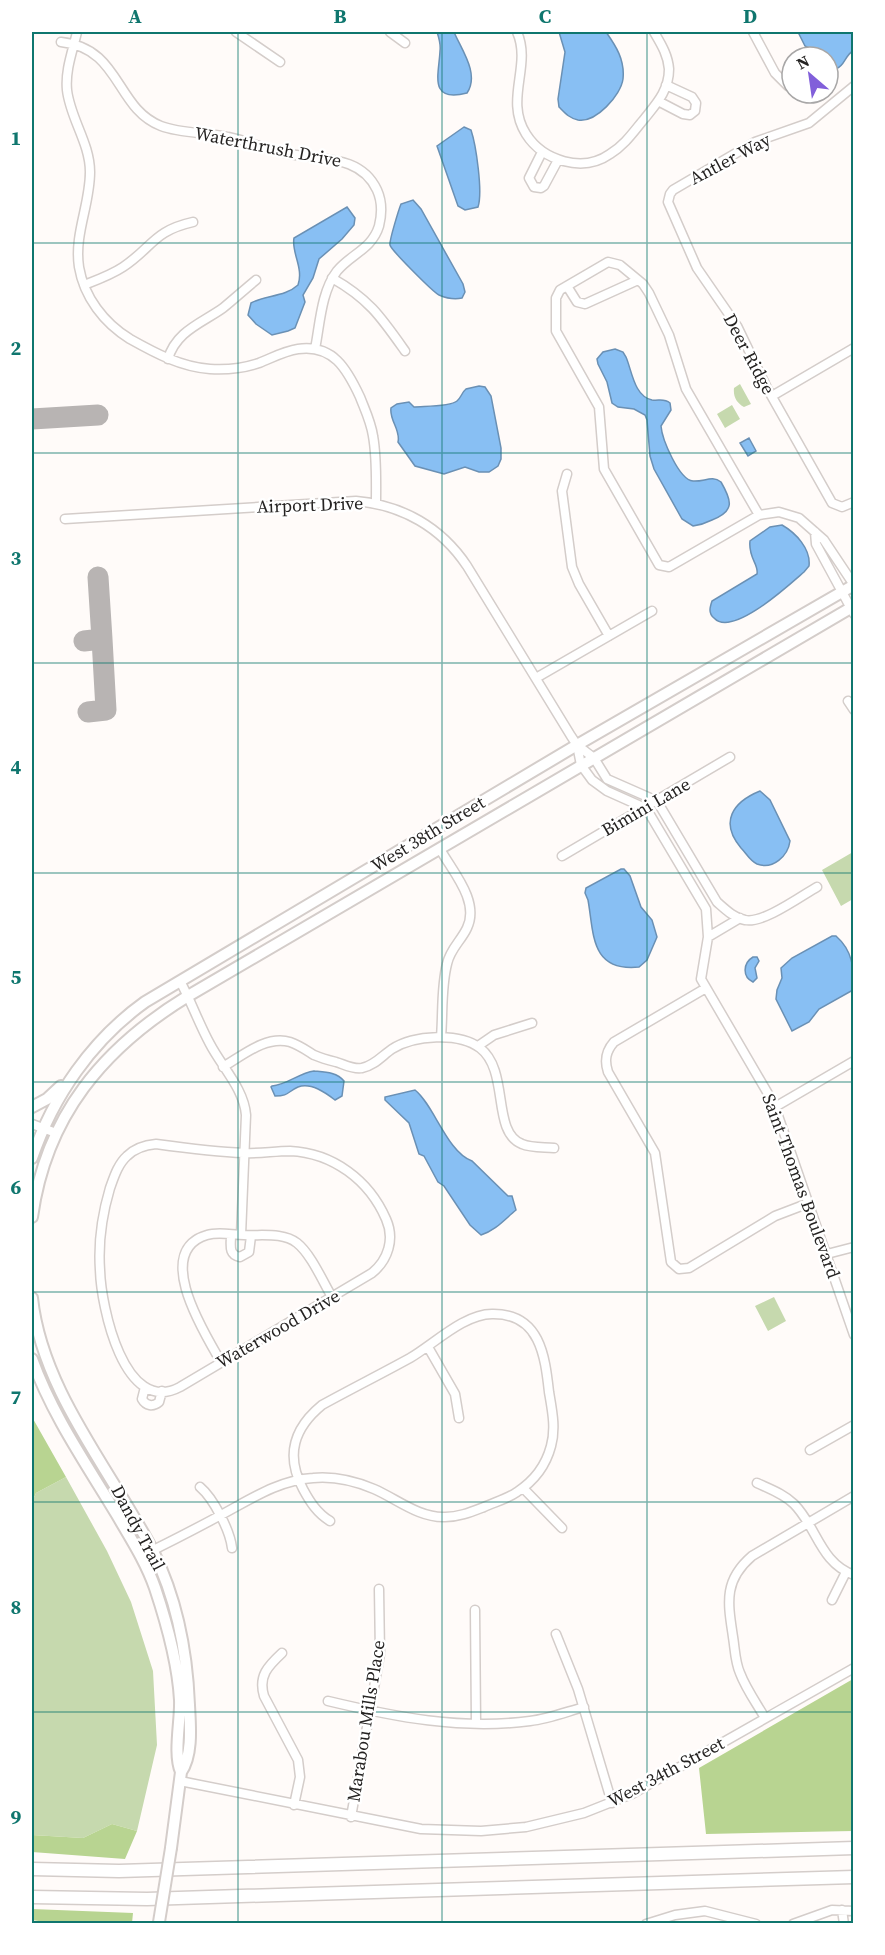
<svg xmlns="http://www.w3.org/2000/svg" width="885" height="1955" font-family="'Source Serif 4',serif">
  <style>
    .green { fill: #c6d9ae }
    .forest { fill: #b8d491 }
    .water { fill: #88bff3; stroke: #6a90b4; stroke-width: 1.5 }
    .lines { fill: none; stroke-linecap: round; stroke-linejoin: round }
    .taxiway { stroke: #b8b4b3; stroke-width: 21 }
    .minor-casing { stroke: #d4cdca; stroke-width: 11 }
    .major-casing { stroke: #d4cdca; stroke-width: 14 }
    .highway-casing { stroke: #d4cdca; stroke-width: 15 }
    .minor { stroke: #fff; stroke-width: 8 }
    .major { stroke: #fff; stroke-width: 10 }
    .highway { stroke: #fff; stroke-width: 12 }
    .major-bridge-casing { stroke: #d4cdca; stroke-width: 14; stroke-linecap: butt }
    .major-bridge { stroke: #fff; stroke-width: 10 }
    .grid { fill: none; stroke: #0f766e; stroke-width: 1.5; stroke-opacity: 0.55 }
    .labels { text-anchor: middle; stroke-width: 5; stroke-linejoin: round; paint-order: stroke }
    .street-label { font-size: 18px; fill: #252322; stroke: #fff }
    .neatline { fill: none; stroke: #0f766e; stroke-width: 2 }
    .grid-label { font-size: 20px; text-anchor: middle; font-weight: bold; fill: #0f766e }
  </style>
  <rect width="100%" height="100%" fill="#fffbf9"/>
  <path class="green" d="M740,384L751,404L744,407C737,403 733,397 734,388Z
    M732,405L740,419L725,428L717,414Z
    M853,852V899L841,906L822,870Z
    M774,1297L786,1321L768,1331L755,1306Z
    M66,1477L107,1551L131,1602L153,1671L157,1745L137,1831L112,1824L83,1838L32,1835V1502L36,1493Z"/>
  <path class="forest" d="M32,1417L66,1477L36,1493L32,1502Z
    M853,1679V1831L706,1834L699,1768Z
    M112,1824L137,1831L125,1859L32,1852V1835L83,1838Z
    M32,1909L133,1913L132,1923L58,1924L32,1920Z"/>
  <path class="water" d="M437,32H454C461,49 480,74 467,93C428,103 439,74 440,51C441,44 439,38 437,32Z
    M559,32H606C616,46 625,60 623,79C621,95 596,123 578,120C569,118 565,113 559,107L558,99L565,52Z
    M798,32H853V51C845,55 845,66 836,69L828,64V57H824L805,46Z
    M464,127L471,130C476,145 483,192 478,207L465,210L458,206L437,146Z
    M413,200L421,209L463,284L465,292L462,298C454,300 446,298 439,295C433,292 391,250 390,245C389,241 399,209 401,204Z
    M347,207L355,218L354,225L342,239L319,259L313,278L303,295L305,302L295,328L288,331L272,335L256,324L248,315L251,303C265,295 285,297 298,285C304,268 291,252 294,238Z
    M615,349L623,352L626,357C632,371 634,396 652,400C659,401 664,398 670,403L671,410L661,426C662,439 679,480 693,481C704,482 712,475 721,482C732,501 735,511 712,520C706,523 700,525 693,526L682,519L654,469L650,456L647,420L645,415L634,409L618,407L612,403L607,382L598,364L597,359L603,352Z
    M479,386L485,387L491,396L501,448V459L498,466L489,472H479L465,467L444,474L415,466L398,442C401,430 389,420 391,408L397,404L409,402L414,407C424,406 450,407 457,401C461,398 462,392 466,389Z
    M749,438L756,451L748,456L740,443Z
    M782,525C796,533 811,549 809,566L804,572C789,585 732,638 714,618C708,613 710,607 712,601L757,574C759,564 748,558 750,541L770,527Z
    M760,791L770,800L790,841C788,856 773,870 757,864C750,861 746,853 741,848C719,822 733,802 760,791Z
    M621,869H624L630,876L641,907L652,920L657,937L647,960L639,967C590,972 594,933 588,900L585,893L586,888Z
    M832,936H836C853,951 854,968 853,990L819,1009L809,1022L792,1031L776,999L777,990L782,978L781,968L792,958Z
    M753,957H757L759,961L755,968L757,978L753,982C742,977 743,963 753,957Z
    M314,1071C325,1072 337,1072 344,1081L342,1096L335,1100C326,1093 311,1082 298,1087C287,1092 289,1096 275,1096L271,1087L272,1086C287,1085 299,1073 314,1071Z
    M415,1090C434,1105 447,1152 472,1161L508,1196H512L516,1210C505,1219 495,1231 481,1235L470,1225L444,1186L438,1182L424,1156L419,1154L409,1123L385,1100V1097Z"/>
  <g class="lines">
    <path class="taxiway" d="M32,419L98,415
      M84,641L102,639L98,577
      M88,712L106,710L102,639"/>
    <g class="minor-casing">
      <path id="minor" d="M77,32C73,50 65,70 67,90C70,118 90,143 90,172C90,205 74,234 79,267C84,297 104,323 130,339C155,353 181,367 210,369C226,370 244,368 259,363C272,358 284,351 298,349C333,344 347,369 360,397C365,410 371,422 373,436C377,458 376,481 376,504
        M236,32L280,62
        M390,32L405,43
        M517,32C532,66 504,99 526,134C543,161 583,173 610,154C625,145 634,131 645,118C657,103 669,90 669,69C668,55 661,44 654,32
        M753,32L775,73L788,86
        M61,42C121,48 115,108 161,126C182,134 207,132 228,137C249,141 269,151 290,154C321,160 361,155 377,190C382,201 382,214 379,226C372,249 351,254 337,271C321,292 320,324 315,349
        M854,86L809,123L755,142L673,190L670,194L668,202L697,268L737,326L767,388L832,503L842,507L854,502
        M658,101L683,114L690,115L695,111L696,103L692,97L666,85
        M542,152L529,178L534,187L541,188L544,186L558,160
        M332,278C369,299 381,317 405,351
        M84,285C97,280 111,275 123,267C153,247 153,231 193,222
        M567,286L577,302L585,304L638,280
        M168,359C176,331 202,323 223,308C234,299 245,289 256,280
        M772,396L854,348
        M567,474L562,491L572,567L579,584L609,636
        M759,515L686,389L669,335L649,293L643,284L620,265L608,262L560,290L556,298V331L599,407L604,469L659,565L669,567L759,515L779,512L799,518L824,540L854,585
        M65,519L356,501C402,505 441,527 467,566L571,736L577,745L581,765L592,780L607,791L645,808L649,813L706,909L708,937L701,979L774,1104L854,1335
        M815,532L816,544L854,614
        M536,678L652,611
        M848,701L854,710
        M577,745L594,758L607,779L657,801L717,902C725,909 734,918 745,920C763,924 801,896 817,887
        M440,849C452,871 480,901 467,928C461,941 450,949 447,964C441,987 443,1014 441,1037
        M562,856L730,757
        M708,937L740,918
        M180,981C191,1001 199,1024 210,1044C222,1067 244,1089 246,1115L241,1235
        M706,988L614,1042C606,1051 604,1060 608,1072L655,1153L671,1262L679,1269L689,1268L775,1216L809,1203
        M478,1046L494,1035L532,1023
        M223,1067C242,1056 266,1035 290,1042C299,1045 306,1050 314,1055C321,1058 328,1060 336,1062C343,1064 354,1070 362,1068C374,1066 383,1055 392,1049C414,1035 459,1032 480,1048C510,1071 491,1132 522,1144C531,1148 544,1147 554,1148
        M775,1107L854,1061
        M32,1124L56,1133
        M156,1144C185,1148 215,1152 244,1153C259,1154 274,1151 290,1151C333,1153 369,1180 386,1219C395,1239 388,1260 372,1273L180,1387C124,1417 101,1306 100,1270C98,1242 102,1215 110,1188C114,1177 118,1164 127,1156C135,1148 145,1145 156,1144Z
        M231,1235C231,1245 228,1255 240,1257L249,1252L251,1236
        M827,1254L854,1247
        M428,1347L455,1394L459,1418
        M221,1362C205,1334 152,1251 207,1235C219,1231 232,1235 244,1235C261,1236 283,1232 297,1243C311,1254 323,1282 332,1297
        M145,1387L142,1399C146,1406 153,1407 159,1402L162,1391
        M810,1450L854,1425
        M757,1483C770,1489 784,1494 794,1504C817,1527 820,1563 854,1575
        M200,1487C213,1498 230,1530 232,1548
        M523,1488L562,1528
        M141,1556C168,1543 195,1529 221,1515C251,1499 279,1480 313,1478C334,1476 355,1481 374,1489C397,1499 419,1518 445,1517C459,1517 471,1512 484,1507C495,1502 507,1499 517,1492C534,1481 546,1465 551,1446C556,1428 552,1410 549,1392C545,1356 540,1313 492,1314C464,1314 434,1344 410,1358C381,1374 351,1389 322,1405C294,1428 285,1455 303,1489C310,1502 317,1513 330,1521
        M832,1600L846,1572
        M475,1610L476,1723
        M556,1634L578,1689L612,1803
        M282,1653C268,1666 258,1676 264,1696L298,1760L300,1777L294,1805
        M328,1701C395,1717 461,1730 530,1721C548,1719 566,1712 584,1707
        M765,1718C757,1704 746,1689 740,1673C735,1662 735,1649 733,1637C728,1603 723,1581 752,1556L854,1496
        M180,1781L421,1829L481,1831L526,1827L584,1813L632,1794L854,1668
        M351,1817L380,1654L379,1589
        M842,1910L844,1924
        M646,1924L675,1915L705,1911L756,1924
        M793,1924L832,1910L854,1911"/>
    </g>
    <g class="major-casing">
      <path id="major" d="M32,1107L47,1099L61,1086
        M32,1158C53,1096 92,1040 145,1002L577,745L854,585
        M32,1217C46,1116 103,1048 188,996L854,606
        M32,1298C42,1391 111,1470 153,1551C177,1599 187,1653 189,1705C190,1725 193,1755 181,1772L171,1848
        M32,1359C52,1415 87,1465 117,1515C131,1539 146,1562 155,1588C167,1624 178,1662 180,1700C181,1720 173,1754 181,1772"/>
    </g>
    <g class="highway-casing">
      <path id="highway" d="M32,1869L119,1871L854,1848
        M32,1897L147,1899L854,1877"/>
    </g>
    <use href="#minor" class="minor"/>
    <use href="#major" class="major"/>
    <use href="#highway" class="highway"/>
    <g class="major-bridge-casing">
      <path id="major-bridge" d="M159,1922L171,1848"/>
    </g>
    <use href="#major-bridge" class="major-bridge"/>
  </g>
  <path class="grid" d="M238,32V1924M442,32V1924M647,32V1924M32,243H854M32,453H854M32,663H854M32,873H854M32,1082H854M32,1292H854M32,1502H854M32,1712H854"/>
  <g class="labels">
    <g class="street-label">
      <text transform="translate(268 147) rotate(11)" y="6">Waterthrush Drive</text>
      <text transform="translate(730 159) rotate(-28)" y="6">Antler Way</text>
      <text transform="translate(749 354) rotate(62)" y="6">Deer Ridge</text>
      <text transform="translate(310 505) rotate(-2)" y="6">Airport Drive</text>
      <text transform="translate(646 807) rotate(-30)" y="6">Bimini Lane</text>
      <text transform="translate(428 834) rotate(-31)" y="6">West 38th Street</text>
      <text transform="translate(801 1186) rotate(70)" y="6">Saint Thomas Boulevard</text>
      <text transform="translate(278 1329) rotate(-30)" y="6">Waterwood Drive</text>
      <text transform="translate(138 1528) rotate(62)" y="6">Dandy Trail</text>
      <text transform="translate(366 1721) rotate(-81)" y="6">Marabou Mills Place</text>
      <text transform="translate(666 1772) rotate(-28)" y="6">West 34th Street</text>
    </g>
  </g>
  <rect width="885" height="1955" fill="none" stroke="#ffffff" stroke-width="66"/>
  <g transform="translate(810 75) rotate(331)"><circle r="28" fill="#ffffff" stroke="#a8a7a7" stroke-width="1.5"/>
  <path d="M0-4.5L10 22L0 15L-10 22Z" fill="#815fda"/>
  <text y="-9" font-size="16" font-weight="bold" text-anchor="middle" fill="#252322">N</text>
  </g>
  <rect x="33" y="33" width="819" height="1889" class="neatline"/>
  <g class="grid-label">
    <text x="135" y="23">A</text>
    <text x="340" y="23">B</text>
    <text x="545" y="23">C</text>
    <text x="750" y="23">D</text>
    <text x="16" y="145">1</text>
    <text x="16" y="355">2</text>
    <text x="16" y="565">3</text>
    <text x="16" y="774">4</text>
    <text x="16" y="984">5</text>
    <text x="16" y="1194">6</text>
    <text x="16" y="1404">7</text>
    <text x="16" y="1614">8</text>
    <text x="16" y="1824">9</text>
  </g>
</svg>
